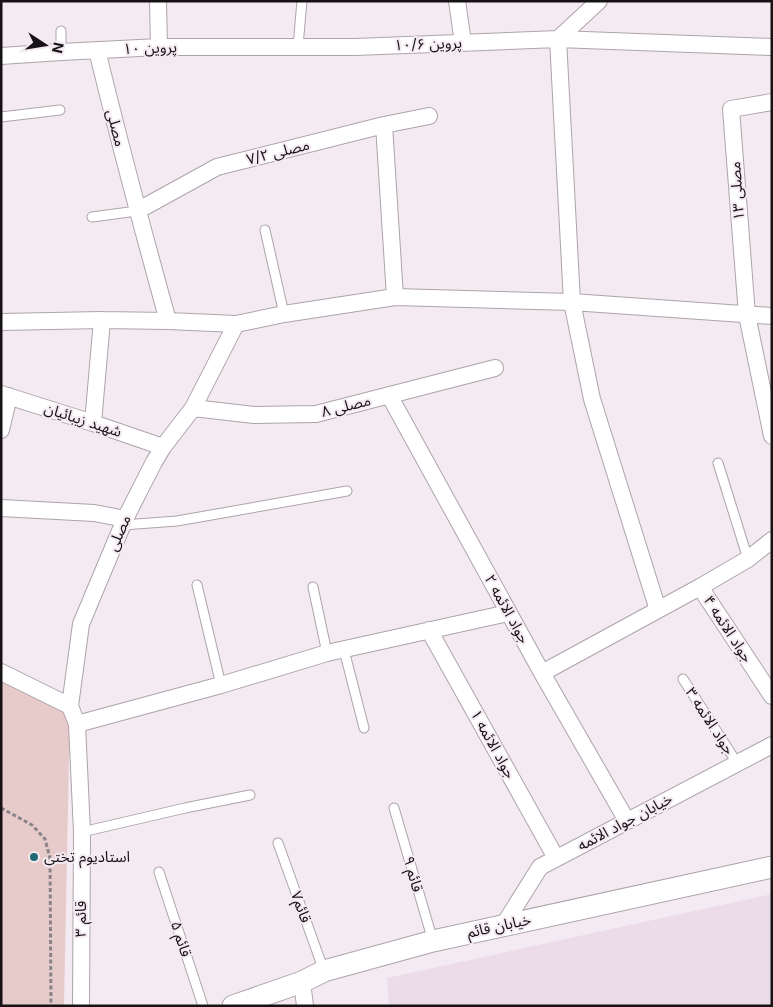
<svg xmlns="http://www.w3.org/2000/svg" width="773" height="1007" font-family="Inter,'Noto Sans Arabic',sans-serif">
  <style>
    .built { fill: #ecdcea }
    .green { fill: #e7cbca }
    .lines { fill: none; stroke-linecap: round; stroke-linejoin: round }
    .service-casing { stroke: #ada4ab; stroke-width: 11 }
    .minor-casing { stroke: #ada4ab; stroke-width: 18 }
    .tertiary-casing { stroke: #ada4ab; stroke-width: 23 }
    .path { stroke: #8a8389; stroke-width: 3; stroke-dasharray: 4 2.5; stroke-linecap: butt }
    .service { stroke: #fff; stroke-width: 9 }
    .minor { stroke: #fff; stroke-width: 16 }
    .tertiary { stroke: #fff; stroke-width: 21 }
    .poi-dot { fill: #206a74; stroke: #f4eaf2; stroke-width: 2 }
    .labels { text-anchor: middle; stroke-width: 4; stroke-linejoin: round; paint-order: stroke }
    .street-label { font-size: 15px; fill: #161215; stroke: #f4eaf2 }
    .poi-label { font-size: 15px; fill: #161215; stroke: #f4eaf2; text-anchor: start }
  </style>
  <rect width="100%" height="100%" fill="#f4eaf2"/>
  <path class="built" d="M772,894V1006H389L387,978Z"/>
  <path class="green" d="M1,678L70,707L64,1006H1Z"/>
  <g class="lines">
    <g class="service-casing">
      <path id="service" d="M61,31V52
        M298,46L302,1
        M1,117L60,110
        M92,217L137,211
        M265,230L284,314
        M718,463L748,559
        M123,525L177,521L347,491
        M197,585L221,685
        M313,587L327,653
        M344,650L364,728
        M683,679L737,763
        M394,808L433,941
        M82,832L185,808L250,795
        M278,843L324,971
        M159,872L203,1006"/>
    </g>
    <g class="minor-casing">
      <path id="minor" d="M158,1L159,47
        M457,1L463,43
        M558,39L572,302L592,399L658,610
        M558,39L599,1
        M97,50C119,141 143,231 168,321
        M1,56L61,52L159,47H355L558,39L772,47
        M772,102L731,109L747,315L772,436
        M384,125L395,297
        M137,211L217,167L384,125L429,116
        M1,322L102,320L168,321L236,324L284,314L395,297L572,302L772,316
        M1,394L93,423L163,447
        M389,395L542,673L627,821
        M193,408L254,415L316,414L495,368
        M93,423L102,320
        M1,430L9,396
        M1,508L94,513L125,519
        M700,587L772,696
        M429,630L556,858
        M1,672L70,706
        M542,673L700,587L748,559L772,540
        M77,724L221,685L327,653L508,613
        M503,926L540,867L772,745
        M302,982L305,1006
        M81,1006L82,832L77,724L70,706L81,624L125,519L154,462L163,447L193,408L236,324"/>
    </g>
    <g class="tertiary-casing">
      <path id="tertiary" d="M233,1006L302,982L324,971L433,941L772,867"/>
    </g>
    <path class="path" d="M1,808L32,825L45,839L50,858L51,1006"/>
    <use href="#service" class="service"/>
    <use href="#minor" class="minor"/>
    <use href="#tertiary" class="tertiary"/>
  </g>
  <circle class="poi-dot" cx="34" cy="857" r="5"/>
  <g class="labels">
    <g class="street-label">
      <text transform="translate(428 44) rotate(-2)" y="5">پروین ۱۰/۶</text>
      <text transform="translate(150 48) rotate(-2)" y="5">پروین ۱۰</text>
      <text transform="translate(116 128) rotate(76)" y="5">مصلی</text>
      <text transform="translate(278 152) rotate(-14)" y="5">مصلی ۷/۲</text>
      <text transform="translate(737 191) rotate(-94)" y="5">مصلی ۱۳</text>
      <text transform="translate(346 406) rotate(-14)" y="5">مصلی ۸</text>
      <text transform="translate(83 420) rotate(18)" y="5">شهید زیبائیان</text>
      <text transform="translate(119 533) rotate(-67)" y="5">مصلی</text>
      <text transform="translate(507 609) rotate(61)" y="5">جواد الائمه ۲</text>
      <text transform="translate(728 629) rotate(57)" y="5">جواد الائمه ۴</text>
      <text transform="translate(710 721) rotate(57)" y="5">جواد الائمه ۳</text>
      <text transform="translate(493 744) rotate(61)" y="5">جواد الائمه ۱</text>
      <text transform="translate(625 822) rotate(-28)" y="5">خیابان جواد الائمه</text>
      <text transform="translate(413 874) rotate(74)" y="5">قائم ۹</text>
      <text transform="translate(301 907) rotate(70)" y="5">قائم۷</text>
      <text transform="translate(81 919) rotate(-90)" y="5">قائم ۳</text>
      <text transform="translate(499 926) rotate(-12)" y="5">خیابان قائم</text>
      <text transform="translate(181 939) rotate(72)" y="5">قائم ۵</text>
    </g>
    <g class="poi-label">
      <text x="44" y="862">استادیوم تختی</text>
    </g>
  </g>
  <rect width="773" height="1007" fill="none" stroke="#161215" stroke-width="5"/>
  <g transform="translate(45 45) rotate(102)" stroke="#f4eaf2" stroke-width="4" paint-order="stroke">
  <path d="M0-4L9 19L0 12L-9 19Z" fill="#161215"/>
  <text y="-8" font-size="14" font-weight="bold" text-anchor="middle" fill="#161215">N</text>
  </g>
</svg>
